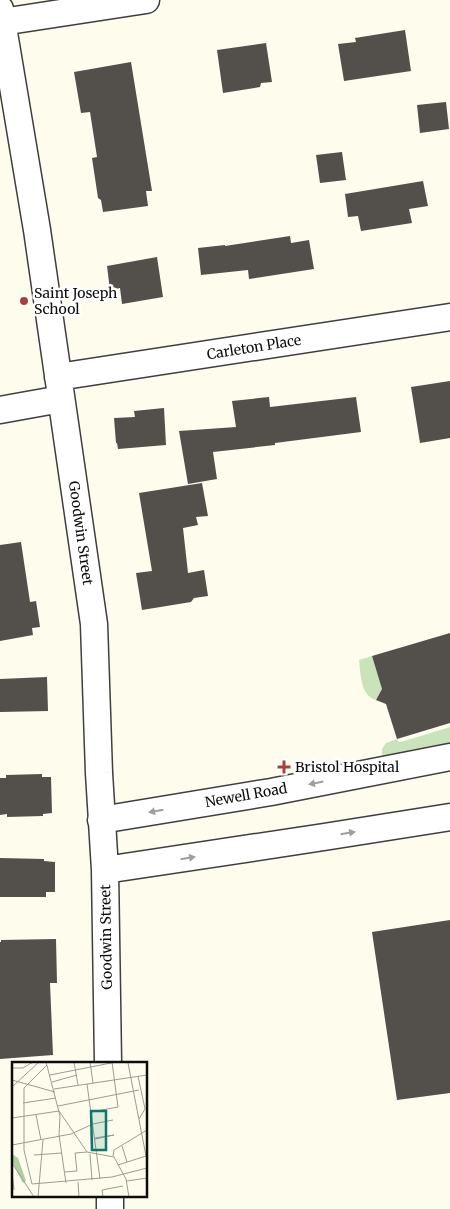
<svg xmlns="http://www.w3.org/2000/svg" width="450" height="1209" font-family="Merriweather,serif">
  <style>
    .green { fill: #cae3bb }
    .building { fill: #534f4a }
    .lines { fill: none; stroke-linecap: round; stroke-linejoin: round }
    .minor-casing { stroke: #3f3f3f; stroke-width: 29 }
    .minor { stroke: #fff; stroke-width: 26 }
    .oneway { fill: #9e9e9e }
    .poi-dot { fill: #aa4036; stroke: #fff; stroke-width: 2 }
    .labels { text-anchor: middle; stroke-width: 5; stroke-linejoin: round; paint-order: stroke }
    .poi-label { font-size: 14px; fill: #0c0c0c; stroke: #fff; text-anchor: start }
    .street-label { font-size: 14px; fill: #0c0c0c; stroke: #fff }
    .inset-road { fill: none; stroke: #9d9c93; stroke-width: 1 }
    .view { fill: #0f766e; fill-opacity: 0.15; stroke: #0f766e; stroke-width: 2.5 }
    .inset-edge { fill: none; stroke: #0c0c0c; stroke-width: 2.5 }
  </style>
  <rect width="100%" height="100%" fill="#fdfced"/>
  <path class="green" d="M372,656L382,689L376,700C360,695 361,675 359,660Z
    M450,727V753L386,777L382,753V749L386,743L397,739L399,742H401Z"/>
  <path class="building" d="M405,30L411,71L344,81L338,44L356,42L355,38Z
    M266,43L272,82L261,83L260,87L223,93L217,50Z
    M131,62L152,191H146L148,206L103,212L101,200L98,198L92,158L97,157L90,112L81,113L74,72Z
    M446,102L449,129L420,133L417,105Z
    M342,152L346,180L320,183L316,155Z
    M423,181L428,206L409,209L412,223L361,231L358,216L348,217L345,194Z
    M290,236L291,243L309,240L314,269L249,279L248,270L201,275L198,248L225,245V246Z
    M157,257L163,297L122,304L120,288L110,290L107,266Z
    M450,381V438L420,443L411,387Z
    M269,397L270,407L356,397L361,432L275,443V445L213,452L217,479L188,484L179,431L236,427L232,401Z
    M164,408L166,445L118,449L117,443H116L114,418L135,417L134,411Z
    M202,483L208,516L196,517L198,525L183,528L188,573L204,570L208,596L194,598L191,602L142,610L136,573L152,571L139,493Z
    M21,542L30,602L36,601L40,627L32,628L33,635L0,641V545Z
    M450,633V723L397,739L386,704L376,700L382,689L372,656Z
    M47,677L48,711L0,712V679Z
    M42,774V777H51L52,813L43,814V816L7,817V814L0,815V778H6V775Z
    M0,858L44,859V861L55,862V892H46V897H0Z
    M450,920V1093L397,1100L372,932Z
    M56,939L57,983H50L53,1055L0,1059V942H1V940Z"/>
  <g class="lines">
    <g class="minor-casing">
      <path id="minor" d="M0,9L37,230L94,624L99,773L105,870L108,1063
        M2,22L146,0
        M58,377L450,317
        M0,410L61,399
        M101,820L271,792L450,757
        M105,870L324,837L450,817
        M110,1195V1209"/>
    </g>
    <use href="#minor" class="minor"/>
  </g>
  <defs><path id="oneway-solid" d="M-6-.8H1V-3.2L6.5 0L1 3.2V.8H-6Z" transform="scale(1.25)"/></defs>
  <g class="oneway">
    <use href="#oneway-solid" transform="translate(316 783) rotate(169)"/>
    <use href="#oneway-solid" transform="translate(156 811) rotate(170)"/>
    <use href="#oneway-solid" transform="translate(348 833) rotate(-9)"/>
    <use href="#oneway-solid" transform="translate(188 858) rotate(-9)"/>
  </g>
  <g class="poi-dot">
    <circle cx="24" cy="301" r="5"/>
    <path d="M281.5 759.5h5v5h5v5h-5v5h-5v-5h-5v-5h5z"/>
  </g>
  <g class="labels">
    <g class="poi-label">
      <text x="34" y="298">Saint Joseph<tspan x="34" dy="16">School</tspan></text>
      <text x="295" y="772">Bristol Hospital</text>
    </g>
    <g class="street-label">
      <text transform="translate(254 347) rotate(-9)" y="5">Carleton Place</text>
      <text transform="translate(81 533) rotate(82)" y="5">Goodwin Street</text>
      <text transform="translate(246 795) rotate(-10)" y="5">Newell Road</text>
      <text transform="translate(106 937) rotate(-91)" y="5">Goodwin Street</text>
    </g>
  </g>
  <g transform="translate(12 1062)">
    <rect width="135" height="135" fill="#fdfced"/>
    <path d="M0,92L6,96L14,119L11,121L0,99Z" fill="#add19c"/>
    <path class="inset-road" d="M34,0L48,54L47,73L54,121M62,0L66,23M78,0L81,21M116,1L134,94M35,3L12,26V88L20,122L100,115L135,106M0,6H11L21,0M38,13L104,0M126,14L133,47L127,57M0,18L43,30M40,20L65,13M75,22L88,117M0,25L27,0M42,27L135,13M11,41L44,36M46,44L127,28M47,49L75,90L102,95L114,117L117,135M79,50L106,45L100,0M24,53L29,78M0,56L47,49M81,62L101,58M83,76L102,73L83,77M0,83L59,72L81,62M110,84L115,100M78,92L80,118M22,93L50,91M101,94L102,88L135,68M0,101L22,135M106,103L134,94M53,110L65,109L63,91L75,90M0,111L2,128M115,119L135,116M66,120L67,135M26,135L31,78M91,135L90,128L111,124"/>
    <path class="view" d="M79,49H94V88H80Z"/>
    <rect width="135" height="135" class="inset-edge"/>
  </g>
</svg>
